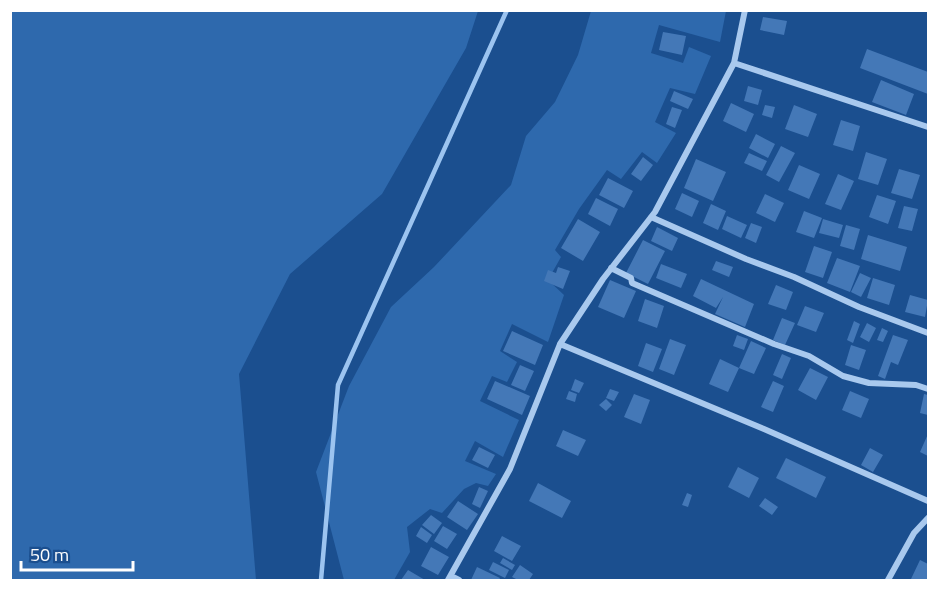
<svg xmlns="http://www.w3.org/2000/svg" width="939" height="591" font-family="'Titillium Web',sans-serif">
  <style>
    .green { fill: #2e69ad }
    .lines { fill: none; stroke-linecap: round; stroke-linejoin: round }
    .stream { stroke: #9cc4f0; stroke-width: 4.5 }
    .building { fill: #4478b7 }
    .minor { stroke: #a9c9ee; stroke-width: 6 }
  </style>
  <rect width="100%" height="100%" fill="#1b4f8f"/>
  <path class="green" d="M10,11H478L466,48L382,194L290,274L239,374L256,580H11Z
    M591,11H726L720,42L659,25L651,53L683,63L689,47L711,56L695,94L670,88L655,122L676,133L657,163L642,152L621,179L607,170L579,209L555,250L561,257L548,280L564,295L548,342L512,324L500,351L517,362L507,382L492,376L480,401L519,420L503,457L475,441L465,461L496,474L488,486L476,483L464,489L442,513L430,509L407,527L410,552L394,580H344L316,472L349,386L391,307L434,267L511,185L526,136L555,102L578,55Z"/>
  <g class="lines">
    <path class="stream" d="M321,580L338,385L507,10"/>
  </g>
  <path class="building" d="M763,17L787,21L784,35L760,30Z
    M663,32L686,36L682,55L659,50Z
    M867,49L928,72V94L860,68Z
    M881,80L914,94L906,115L872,102Z
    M748,86L762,90L758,105L744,101Z
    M674,91L693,99L688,109L670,101Z
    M731,103L754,114L746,132L723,121Z
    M765,105L775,107L772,118L762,115Z
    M794,105L817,114L808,137L785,129Z
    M672,107L682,110L675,128L666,124Z
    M841,120L860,126L853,151L833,145Z
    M756,134L775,144L768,158L749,148Z
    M781,146L795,153L779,182L766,175Z
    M866,152L887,159L878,185L858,179Z
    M749,153L767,161L762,171L744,163Z
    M643,157L653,165L641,181L631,174Z
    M696,159L726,172L713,201L684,188Z
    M799,165L820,174L809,199L788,190Z
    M899,169L920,175L912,199L891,193Z
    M838,174L854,181L841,210L825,204Z
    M608,178L633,191L624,208L599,195Z
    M682,193L699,201L692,217L675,209Z
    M765,194L784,203L775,222L756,213Z
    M877,195L896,201L888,224L869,217Z
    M596,198L618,209L610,226L588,214Z
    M711,204L726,211L718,230L703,223Z
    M904,206L918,209L912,231L898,228Z
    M804,211L822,218L814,238L796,232Z
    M727,216L747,225L741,238L722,229Z
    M578,219L600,232L583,261L561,248Z
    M823,219L843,225L839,238L819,233Z
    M751,223L762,227L756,243L745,238Z
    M846,225L860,229L854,250L840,246Z
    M657,227L678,238L672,251L651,241Z
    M868,235L907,247L900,271L861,259Z
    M643,240L665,251L648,284L626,273Z
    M814,246L832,252L823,278L805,272Z
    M837,258L860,266L850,292L827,283Z
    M716,261L733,267L729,277L712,270Z
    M661,264L687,274L681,288L656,278Z
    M558,267L570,271L563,289L544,281L548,270L556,273Z
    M860,273L871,278L861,297L851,292Z
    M873,278L895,285L889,305L867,298Z
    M701,279L754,304L745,327L715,314L723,297L716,308L693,296Z
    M610,280L636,291L624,318L598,307Z
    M776,285L793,292L786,310L768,304Z
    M910,295L928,300L925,317L905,312Z
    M645,299L664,306L657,328L638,321Z
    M805,306L824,313L816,332L797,325Z
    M782,318L795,323L785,345L773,340Z
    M854,321L860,324L853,343L847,340Z
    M867,323L876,328L869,342L860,337Z
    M882,328L888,331L883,342L877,340Z
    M512,331L543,345L535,365L503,351Z
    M737,335L748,339L744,350L733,346Z
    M893,335L908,340L898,365L891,362L885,379L878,376Z
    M670,339L686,345L674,375L659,369Z
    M751,341L766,348L754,374L739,368Z
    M646,343L662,349L653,372L638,366Z
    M851,345L866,350L859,370L845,365Z
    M782,354L791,358L782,379L773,375Z
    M720,359L739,368L728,392L709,384Z
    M520,365L534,371L525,391L511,385Z
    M810,368L828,377L816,400L798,390Z
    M575,379L584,383L579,393L571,390Z
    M495,381L530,396L522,415L487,399Z
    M773,381L784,386L773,412L761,407Z
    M610,389L619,392L614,401L606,398Z
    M569,391L577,394L575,402L566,399Z
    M850,391L869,399L861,418L842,410Z
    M634,394L650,400L641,424L624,417Z
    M924,394L928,395V415L920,413Z
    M606,399L612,405L606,411L599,405Z
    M563,430L586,440L578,456L556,446Z
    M928,434V456L920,452Z
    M479,447L495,455L488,468L472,460Z
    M870,448L883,455L873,472L861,465Z
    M786,458L826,477L816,498L776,478Z
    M738,467L759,478L749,498L728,487Z
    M538,483L571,501L562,518L529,501Z
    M479,487L488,491L480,508L472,504Z
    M687,493L692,495L688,507L682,505Z
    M765,498L778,507L772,515L759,506Z
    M458,501L478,514L467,530L447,517Z
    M431,515L442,523L434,534L422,525Z
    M443,526L457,534L447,549L434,541Z
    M421,527L432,535L427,543L416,536Z
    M502,536L521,546L512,561L494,551Z
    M431,547L449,557L438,575L421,566Z
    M503,558L515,565L512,570L500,563Z
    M920,560L928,564V580L911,579Z
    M493,562L509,570L505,578L489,570Z
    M520,565L533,574L529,580H518L512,577Z
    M477,567L500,578L499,580H471Z
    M408,570L425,580H401Z"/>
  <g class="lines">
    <path class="minor" d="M734,63L928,127
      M651,217L746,259L794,277L859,307L928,333
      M611,268L631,278L632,283L774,344L809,356L843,376L869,383L916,385L928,389
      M560,344L764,429L928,501
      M451,576L459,580
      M448,580L510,469L560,344L603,279L655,212L734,63L745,10
      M888,580L914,533L928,518"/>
  </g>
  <rect width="939" height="591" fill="none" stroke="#ffffff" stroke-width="24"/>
  <path d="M21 561v9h112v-9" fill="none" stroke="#ffffff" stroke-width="3"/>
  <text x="30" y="561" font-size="18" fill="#ffffff" stroke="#1b4f8f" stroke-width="4.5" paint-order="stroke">50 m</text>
</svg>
